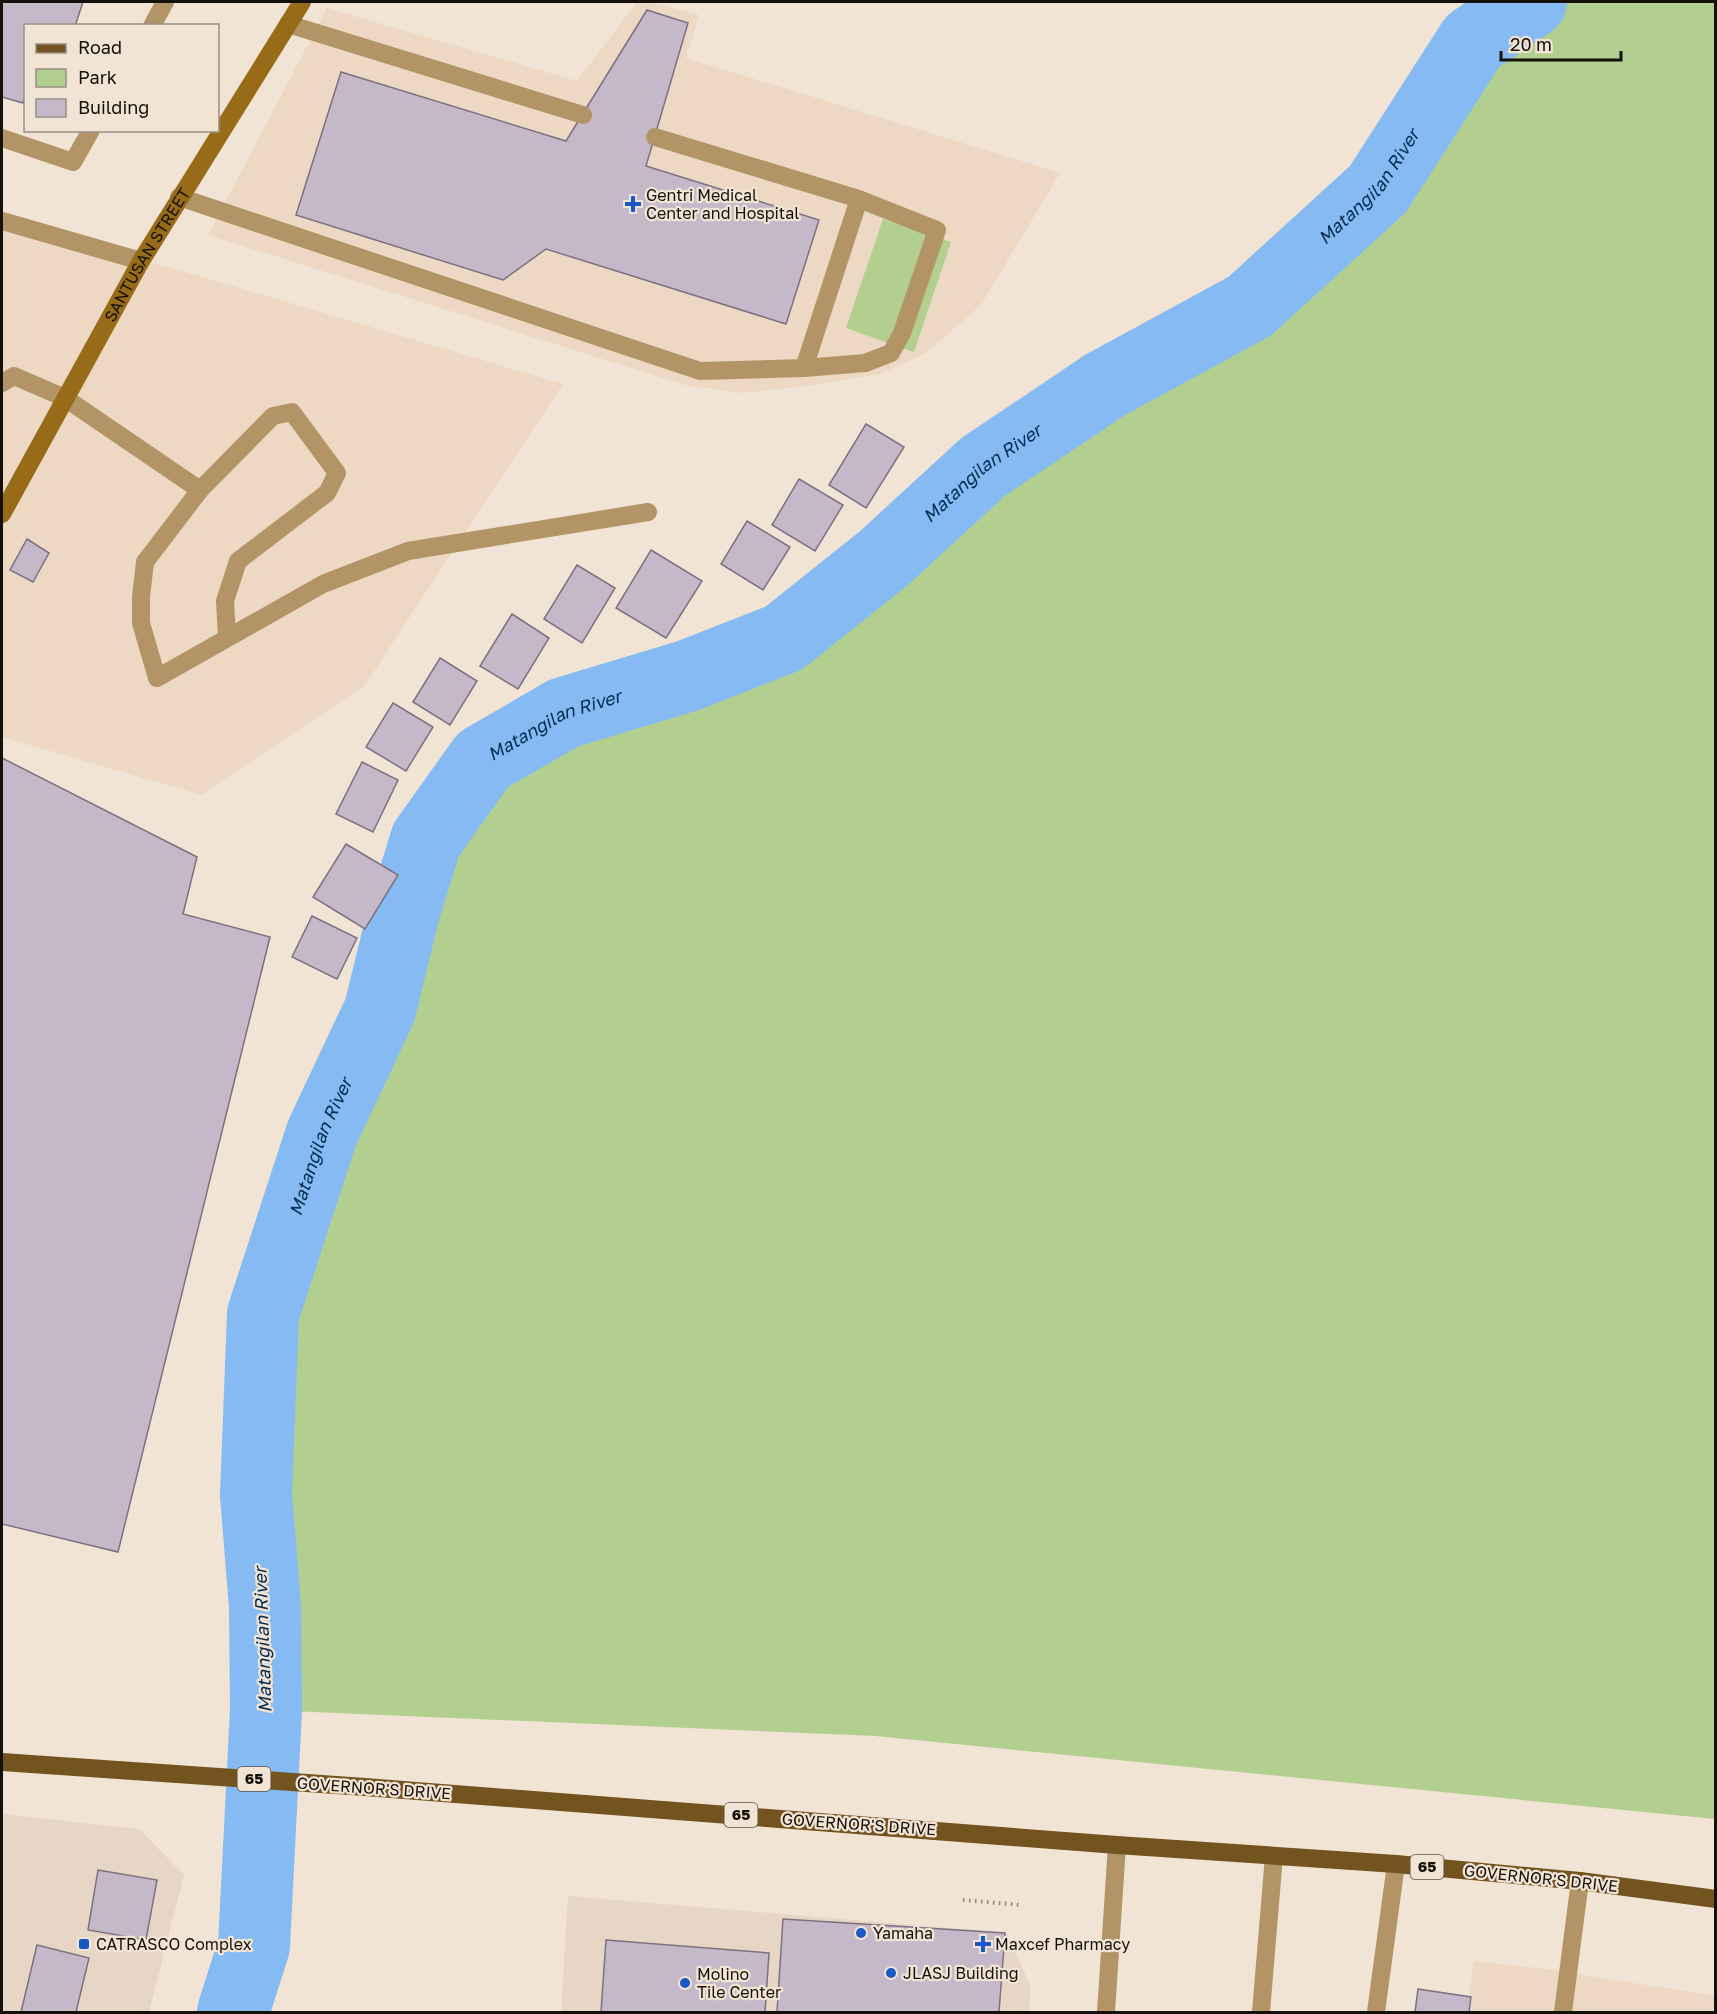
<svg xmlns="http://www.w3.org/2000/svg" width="1717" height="2014" font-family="'Golos Text',sans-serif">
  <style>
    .commercial { fill: #e7d5c5 }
    .built { fill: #ecd8c3 }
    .green { fill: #b3cf8f }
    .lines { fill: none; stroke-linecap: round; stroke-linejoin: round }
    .river { stroke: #85baf2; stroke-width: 72 }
    .building { fill: #c5b9c9; stroke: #7b7180; stroke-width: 1.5 }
    .path { stroke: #8c8277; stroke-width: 4; stroke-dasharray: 1.5 4.5; stroke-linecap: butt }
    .lane { stroke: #b29466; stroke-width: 18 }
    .street { stroke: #b29466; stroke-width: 18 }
    .secondary { stroke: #976b18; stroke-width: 18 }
    .primary { stroke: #73531e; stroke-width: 18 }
    .poi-dot { fill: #1a59c5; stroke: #f2e4d5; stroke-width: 2 }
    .labels { text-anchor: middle; stroke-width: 4.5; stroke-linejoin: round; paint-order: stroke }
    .shield { fill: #f2e4d5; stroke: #575047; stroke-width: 1.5 }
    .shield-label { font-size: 15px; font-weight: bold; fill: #14100a }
    .poi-label { font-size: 16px; fill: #14100a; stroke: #f2e4d5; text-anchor: start }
    .street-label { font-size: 16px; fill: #14100a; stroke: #f2e4d5 }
    .water-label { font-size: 18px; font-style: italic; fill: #062d51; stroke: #f2e4d5 }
  </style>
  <rect width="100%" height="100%" fill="#f2e4d5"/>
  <path class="commercial" d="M2,1814L139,1829L184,1875L149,2012H2Z
    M568,1896L1007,1933L1031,1988L1029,2012H561Z"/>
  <path class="built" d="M637,2H650L699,15L686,58L1060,173L981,305L926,353L880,374L805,386L743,393L689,386L208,235L327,8L577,81Z
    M2,228L172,268L563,384L365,685L202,795L2,737Z
    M1474,1961L1547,1969L1715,1996V2012H1467Z"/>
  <path class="green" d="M1542,2H1715V1819L875,1736L266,1710L265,1606L256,1495L263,1314L322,1133L380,1010L403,915L426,840L483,760L564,713L687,676L784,638L983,467L1250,306L1379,189L1473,41Z
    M883,219L951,242L914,352L846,328Z"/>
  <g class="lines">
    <path class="river" id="s1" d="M233,2012L254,1946L266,1710L265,1606L256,1495L263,1314L322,1133L380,1010L403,915L426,840L483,760L564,713L687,676L784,638L884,558L983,467L1105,385L1250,306L1378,189L1473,41L1531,2"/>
  </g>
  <path class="building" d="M2,2H83L75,26H26V95L23,103L2,97Z
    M647,10L688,23L646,166L819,220L786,324L546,249L503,280L296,215L341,72L566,141Z
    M866,424L904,447L866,508L829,485Z
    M799,479L843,505L815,551L772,525Z
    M747,521L790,547L763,590L721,564Z
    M27,539L49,553L33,582L10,570Z
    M651,550L702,581L666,638L616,608Z
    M577,565L615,588L582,643L544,619Z
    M512,614L549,638L518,689L480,666Z
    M440,658L477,681L450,725L413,702Z
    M393,703L433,727L406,771L366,747Z
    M2,758L197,857L183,914L270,937L118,1552L2,1524Z
    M362,762L398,780L373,832L336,814Z
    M346,844L398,875L365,929L313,897Z
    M312,916L357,938L337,979L292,957Z
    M98,1870L157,1880L146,1940L88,1930Z
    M783,1919L1005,1933L999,2012H777Z
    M606,1940L769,1953L765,2012H601Z
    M37,1945L89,1958L76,2012H21Z
    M1418,1989L1471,1997L1469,2012H1415Z"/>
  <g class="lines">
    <path class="path" d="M963,1900L1021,1905"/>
    <path class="lane" d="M288,24L583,115
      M152,26L165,2
      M2,138L73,162L91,130
      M179,197L700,371L804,368L865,363L891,353L902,333L937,230L859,199L655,137
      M804,368L859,199
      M2,383L14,376L65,398L200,490
      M227,637L225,601L238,561L327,493L337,473L292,412L273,416L200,490L145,562L141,597V623L157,678L323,584L408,551L648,512
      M1376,2012L1396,1864
      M1563,2012L1580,1881"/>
    <path class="street" d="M2,221L141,261
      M1106,2012L1117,1845
      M1261,2012L1274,1856"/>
    <path class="secondary" id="s2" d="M2,514L141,261L302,2"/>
    <path class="primary" d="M2,1762L365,1787L1117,1845L1396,1864L1580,1881L1716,1899"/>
  </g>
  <g class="poi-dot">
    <path d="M630 195h6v6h6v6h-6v6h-6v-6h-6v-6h6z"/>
    <circle cx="861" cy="1933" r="6"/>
    <rect x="78" y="1938" width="12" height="12" rx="3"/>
    <path d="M980 1935h6v6h6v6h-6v6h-6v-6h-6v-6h6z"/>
    <circle cx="891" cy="1973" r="6"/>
    <circle cx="685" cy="1983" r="6"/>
  </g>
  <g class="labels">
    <g class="shield">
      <rect x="237.5" y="1767" width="33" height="24" rx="4.5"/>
      <rect x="724.5" y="1803" width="33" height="24" rx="4.5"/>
      <rect x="1410.5" y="1855" width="33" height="24" rx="4.5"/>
    </g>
    <g class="shield-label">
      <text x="254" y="1784">65</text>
      <text x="741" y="1820">65</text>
      <text x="1427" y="1872">65</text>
    </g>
    <g class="poi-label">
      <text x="646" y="201">Gentri Medical<tspan x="646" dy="18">Center and Hospital</tspan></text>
      <text x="873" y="1939">Yamaha</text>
      <text x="96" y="1950">CATRASCO Complex</text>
      <text x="995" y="1950">Maxcef Pharmacy</text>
      <text x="903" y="1979">JLASJ Building</text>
      <text x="697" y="1980">Molino<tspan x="697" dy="18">Tile Center</tspan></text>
    </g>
    <g class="street-label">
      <text dy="6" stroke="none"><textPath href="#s2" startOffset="297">SANTUSAN STREET</textPath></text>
      <text transform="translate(374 1788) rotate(4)" y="6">GOVERNOR'S DRIVE</text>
      <text transform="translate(859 1824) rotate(4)" y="6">GOVERNOR'S DRIVE</text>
      <text transform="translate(1541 1878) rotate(6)" y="6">GOVERNOR'S DRIVE</text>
    </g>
    <g class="water-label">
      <text dy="6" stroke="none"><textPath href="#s1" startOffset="2373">Matangilan River</textPath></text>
      <text dy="6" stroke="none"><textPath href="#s1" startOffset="1887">Matangilan River</textPath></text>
      <text dy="6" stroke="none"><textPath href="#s1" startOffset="1383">Matangilan River</textPath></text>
      <text dy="6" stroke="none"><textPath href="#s1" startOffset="879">Matangilan River</textPath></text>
      <text transform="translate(263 1640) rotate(-92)" y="6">Matangilan River</text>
    </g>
  </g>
  <rect width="1717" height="2014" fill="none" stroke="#14100a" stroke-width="6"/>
  <rect x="24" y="24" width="195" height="108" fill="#f2e4d5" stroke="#998f84" stroke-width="1.5"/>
  <rect x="36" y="44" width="30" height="9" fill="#73531e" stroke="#998f84" stroke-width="1.5"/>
  <text x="78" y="54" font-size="18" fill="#14100a">Road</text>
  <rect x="36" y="69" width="30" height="18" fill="#b3cf8f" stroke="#998f84" stroke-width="1.5"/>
  <text x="78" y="84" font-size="18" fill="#14100a">Park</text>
  <rect x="36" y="99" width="30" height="18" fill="#c5b9c9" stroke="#998f84" stroke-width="1.5"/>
  <text x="78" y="114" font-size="18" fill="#14100a">Building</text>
  <path d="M1501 51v9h120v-9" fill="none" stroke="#14100a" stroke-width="3"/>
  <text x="1510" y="51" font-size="18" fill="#14100a" stroke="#f2e4d5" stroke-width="4.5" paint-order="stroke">20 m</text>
</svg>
